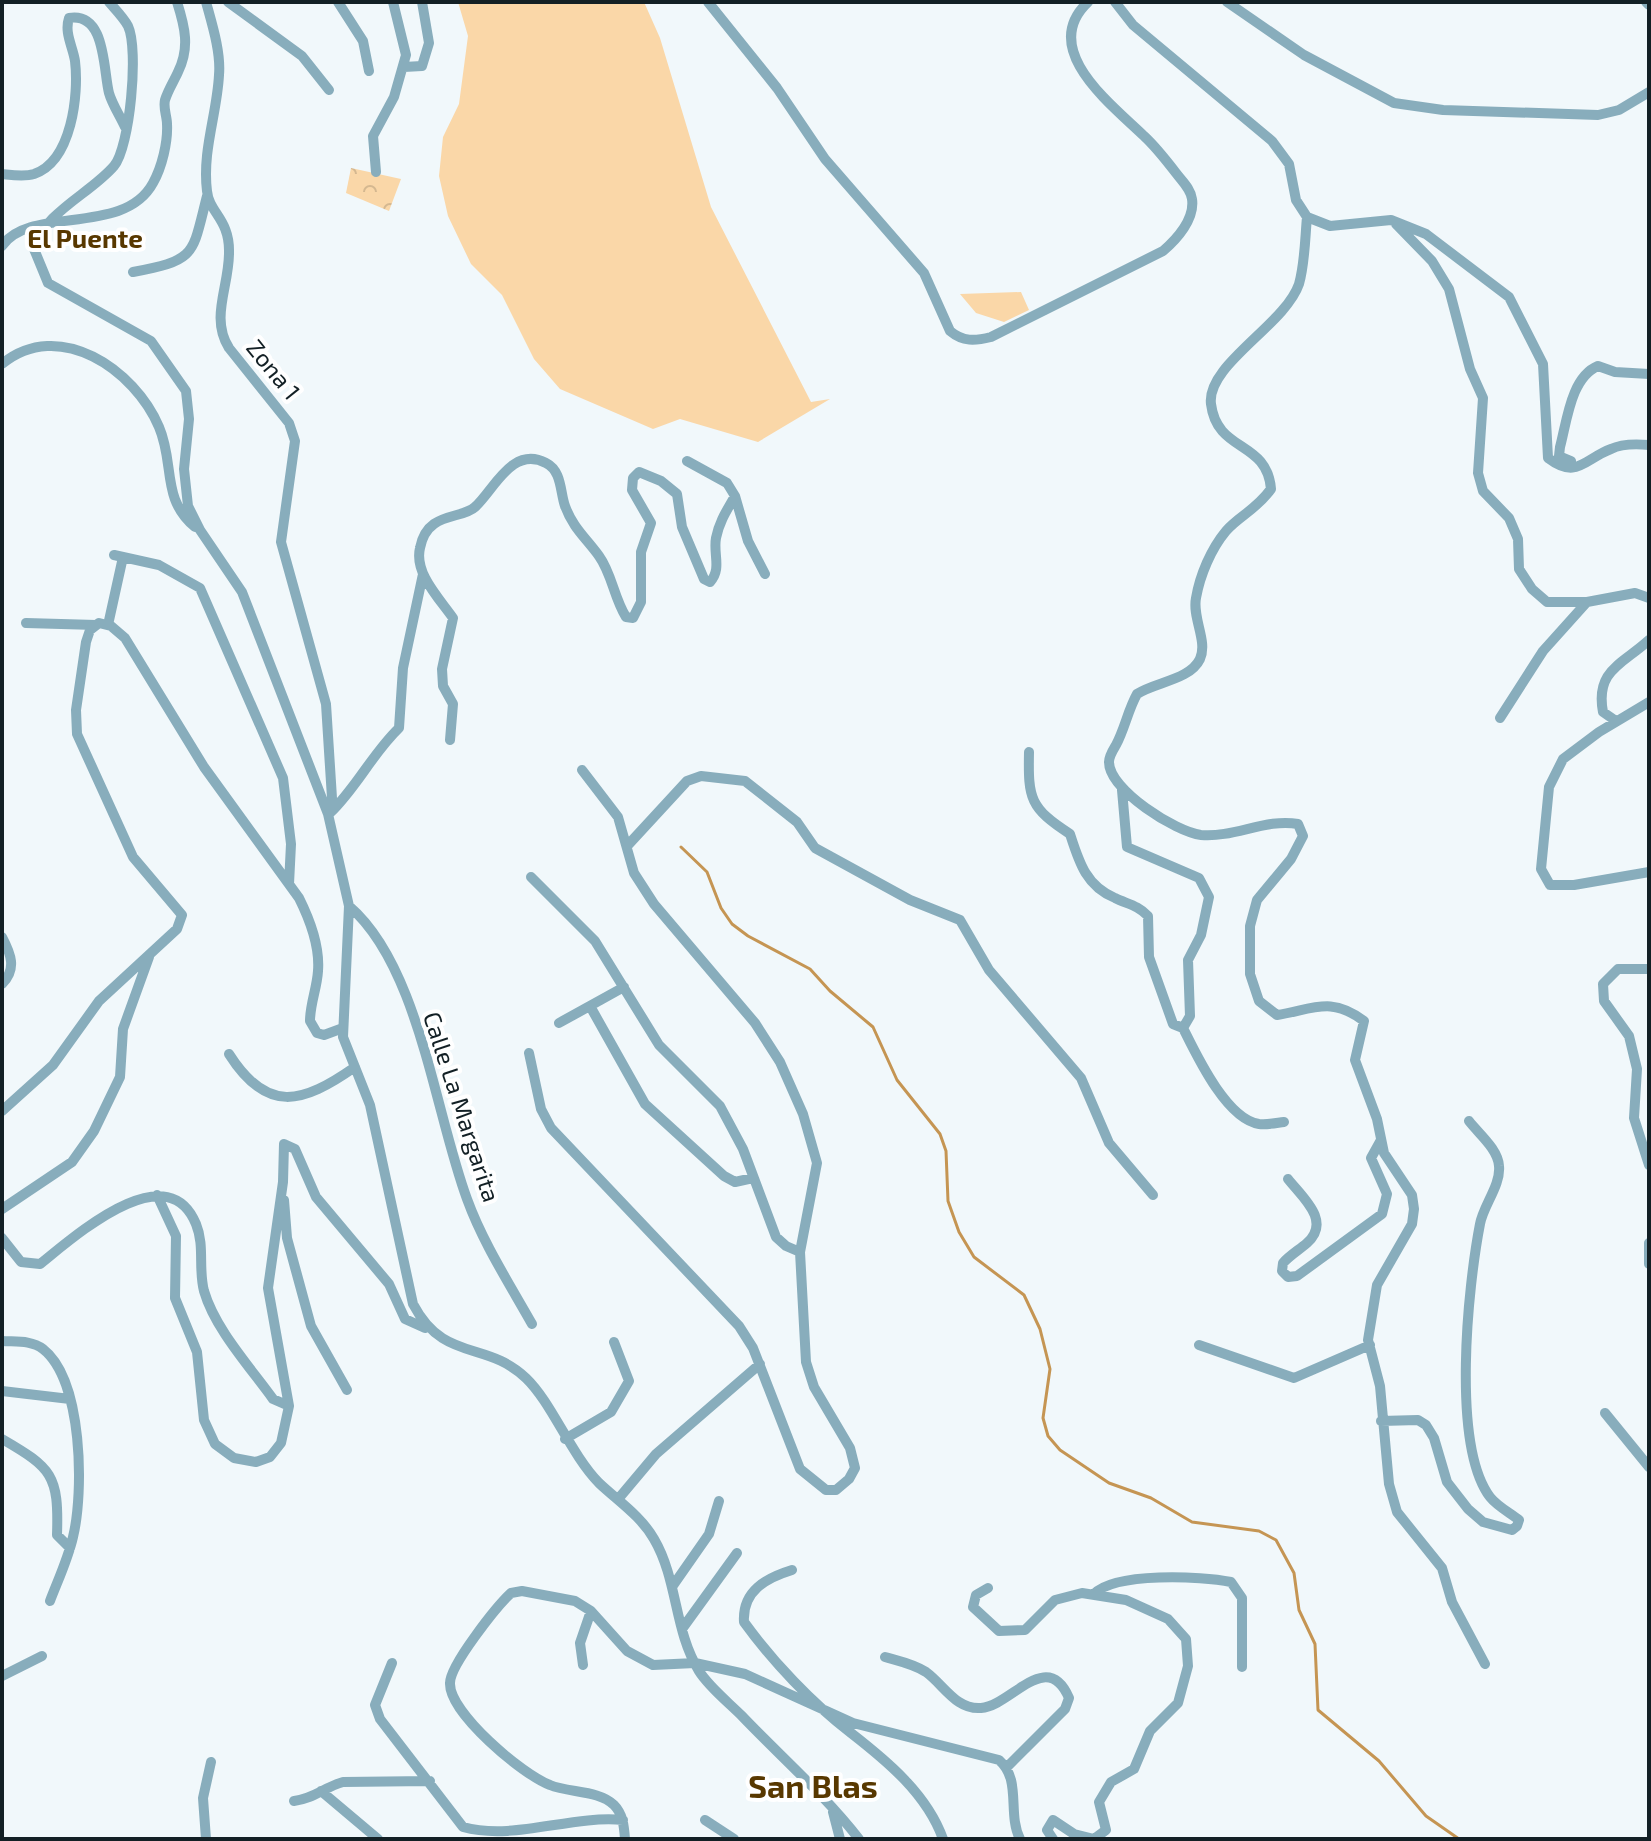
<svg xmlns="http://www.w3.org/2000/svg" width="1651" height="1841" font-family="'Exo 2',sans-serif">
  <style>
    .grass { fill: #fad7a8 }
    .forest { fill: url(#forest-crowns) }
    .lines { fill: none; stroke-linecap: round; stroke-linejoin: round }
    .stream { stroke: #c59553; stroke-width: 3 }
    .minor { stroke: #88adbc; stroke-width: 10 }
    .labels { text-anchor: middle; stroke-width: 8; stroke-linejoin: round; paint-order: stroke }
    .street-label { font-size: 24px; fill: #132025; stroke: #fff }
    .neighbourhood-label { font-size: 26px; font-weight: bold; fill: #583800; stroke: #fff }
    .district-label { font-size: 32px; font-weight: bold; fill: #583800; stroke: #fff }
  </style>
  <defs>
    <pattern id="forest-crowns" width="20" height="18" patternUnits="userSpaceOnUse" patternTransform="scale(2)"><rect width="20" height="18" fill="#fad7a8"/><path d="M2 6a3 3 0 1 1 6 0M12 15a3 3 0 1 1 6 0" fill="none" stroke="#d5b890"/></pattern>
  </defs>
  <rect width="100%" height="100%" fill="#f1f8fb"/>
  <path class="grass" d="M458,2H644L660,38L711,207L811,402L830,399L758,442L680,419L653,429L560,389L534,359L502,295L471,264L448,216L439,176L443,137L459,104L468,36Z
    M1021,292L1029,310L1004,322L976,313L960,294Z"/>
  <path class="forest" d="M351,168L401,179L389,211L346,193Z"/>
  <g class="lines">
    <path class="stream" d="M681,847L707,872L721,908L732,924L748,936L810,969L830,991L873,1027L897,1080L940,1134L946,1151L948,1201L959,1232L974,1257L1024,1295L1040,1329L1050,1369L1043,1418L1048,1436L1060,1450L1109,1483L1151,1498L1192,1522L1259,1531L1276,1540L1294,1573L1299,1610L1315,1644L1318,1710L1379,1761L1426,1816L1459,1839"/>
    <path class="minor" d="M109,2C115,9 124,18 128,26C139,49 130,147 114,166C90,194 44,212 34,249L48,283L151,341L186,391L189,419L184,469L188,506L200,530L242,592L328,814L349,906L343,1037L370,1105L413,1304C444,1363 486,1340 526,1378C552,1403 570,1453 599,1483C618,1501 641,1516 654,1539C678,1580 674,1631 699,1671C709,1687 728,1702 741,1715C780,1756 825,1795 859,1839
      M206,2C212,24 221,52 219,75C217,114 202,151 207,191C209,213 230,219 229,253C229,287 210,318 229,348L289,423L295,441L281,542L326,704L332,798L328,814
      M228,2L302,56L329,90
      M338,2L363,41L369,71
      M708,2L777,88L825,159L924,273L950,331C963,342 975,341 991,337L1163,251C1177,239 1195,219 1192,199C1191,189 1182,181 1176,173C1166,160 1156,147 1144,136C1111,104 1038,49 1088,2
      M1115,2L1133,25L1272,141L1289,164L1296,200L1307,217L1330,226L1391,220L1426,234L1509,297L1543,364L1548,458C1577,480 1584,459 1611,449C1621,444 1638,444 1649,445
      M1227,2L1304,55L1394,103L1443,110L1598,115L1619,110L1649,92
      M1646,2L1649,5
      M404,67L422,66L429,43L422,2
      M376,172L373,136L394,97L406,55L393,2
      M2,174C12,175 24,177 34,174C72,161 79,94 75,61C73,47 64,33 69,18C106,12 103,69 109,93C112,104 120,116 125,127
      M1307,217C1305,238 1305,263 1299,284C1285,325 1206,365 1211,404C1217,453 1267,440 1271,489C1256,510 1239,516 1226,531C1211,549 1200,575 1196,598C1192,618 1208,641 1200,659C1190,680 1155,682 1137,694C1128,710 1125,728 1116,745C1113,750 1109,756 1109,762C1109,790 1176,832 1201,835C1234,838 1266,818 1298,824L1303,836L1291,859L1257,900L1250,926V974L1259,1001L1277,1015C1314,1009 1331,996 1364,1021L1355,1060L1377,1119L1384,1153L1412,1195L1414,1209L1412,1224L1377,1285L1368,1340L1380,1386L1389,1484L1397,1512L1442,1568L1452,1602L1485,1664
      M1396,224L1432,261L1449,289L1470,369L1483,398L1478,473L1483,491L1509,518L1518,539L1519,569L1532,589L1547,602H1587L1635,593L1649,598
      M2,246C30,205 124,237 153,183C162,167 168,142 167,124C167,116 163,108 165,100C168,90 174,81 178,72C190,48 185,27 177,2
      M133,272C197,260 192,255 207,196
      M2,364C59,317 135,370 159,427C175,464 161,499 195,527
      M687,461L727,483L735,496L748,541L765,574
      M1571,461L1559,456L1560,447C1567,421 1571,377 1598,366L1615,372L1649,374
      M114,555L159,565L200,588L283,778L291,844L289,884
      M26,623L96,625
      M108,625L123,557
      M1649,702L1599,732L1563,759L1549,787L1541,869L1550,885H1574L1649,872
      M1500,718L1543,651L1587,602
      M1616,721L1603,712C1595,670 1623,664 1649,640
      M450,740L453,704L443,686L442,669L453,618C439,598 414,573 420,548C427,511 461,520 475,507C494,490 512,445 546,463C562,471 560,492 565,506C573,528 586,538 599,556C612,574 614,598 626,617L633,618L641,602V552L651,523L632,490L633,478L639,472L661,481L677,494L682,527L704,579L710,582C722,569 713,554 716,538C719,522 727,510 735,496
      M1029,752C1028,799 1030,808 1070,834C1079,862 1086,886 1115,898C1127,904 1138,905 1148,916L1149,957L1173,1024L1183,1028L1190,1016L1188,960L1201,935L1209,897L1199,878L1127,847L1122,790
      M330,813C357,787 372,754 399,728L403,668L423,574
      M628,845L687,781L701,776L745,781L797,822L815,848L910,900L960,920L989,970L1081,1078L1109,1143L1153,1195
      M531,877L595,941L659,1045L720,1106L743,1149L776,1237L786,1246L800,1252
      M349,906C419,966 435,1113 467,1199C483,1243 509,1283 532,1324
      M2,937C11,954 17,969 2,984
      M1649,969H1618L1603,984L1604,1001L1629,1036L1637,1069L1634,1118L1649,1165
      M590,1006L645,1104L724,1176L735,1182L753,1178
      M559,1023L624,987
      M1183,1028C1196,1054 1226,1119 1259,1124C1267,1125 1276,1123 1284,1122
      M529,1053L541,1109L551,1128L739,1326L753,1348L800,1469L826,1490H836L849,1479L855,1468L850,1448L814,1387L806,1362L800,1252L817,1163L803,1114L780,1062L755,1023L654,904L634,873L618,817L582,770
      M229,1054C267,1114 302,1104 355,1067
      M2,1111L53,1065L99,1001L177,929L182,915L133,857L77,734L76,710L86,642L90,630L99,623L111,626L125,638L204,767L299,898C310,920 320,946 318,971C317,988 310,1004 310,1021L317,1033L324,1035L343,1028
      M1288,1179C1302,1197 1332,1221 1307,1243C1299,1250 1290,1255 1283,1263L1282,1271L1288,1277L1297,1276L1382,1214L1387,1194L1371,1158L1381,1140
      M157,1195L176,1236L175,1298L197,1352L204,1420L215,1444L234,1458L256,1462L270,1457L281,1443L289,1406L268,1288L283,1182L284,1144L295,1149L316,1197L389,1284L405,1319L425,1328
      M284,1200L287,1238L311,1326L347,1390
      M2,1209L72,1162L94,1131L120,1077L123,1029L149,957
      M2,1238L21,1262L40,1264C74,1237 167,1153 196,1224C205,1246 198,1268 204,1291C215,1329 250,1367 273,1399L289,1406
      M1649,1243V1264
      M2,1341C16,1342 31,1340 43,1349C83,1380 84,1492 73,1537C68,1559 58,1580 50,1601
      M1199,1345L1294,1378L1370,1345
      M2,1391L70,1399
      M1605,1413L1649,1467
      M1381,1421L1418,1420L1426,1425L1434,1438L1447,1482L1468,1509L1483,1522L1512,1530L1517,1526L1519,1520C1510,1513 1497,1506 1490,1497C1451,1445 1468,1286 1480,1224C1483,1206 1501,1185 1499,1166C1498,1149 1479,1134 1469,1121
      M2,1439C52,1468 59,1475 57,1535L70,1548
      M565,1439L611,1412L629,1381L614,1342
      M619,1498L656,1454L760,1364
      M792,1570C766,1578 742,1591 744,1622C773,1662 812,1703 851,1733C887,1761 927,1794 943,1839
      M672,1587L709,1534L719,1501
      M988,1588L976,1595L973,1607L999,1631L1025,1630L1055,1600L1082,1593L1126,1600L1168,1619L1186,1639L1188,1666L1178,1703L1150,1731L1134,1769L1111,1782L1099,1802L1106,1830L1094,1839L1074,1834L1053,1820L1047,1830L1053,1839
      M1094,1594C1115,1572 1201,1576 1231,1582L1242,1598V1667
      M682,1629L737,1553
      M885,1657C899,1661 914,1664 926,1672C944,1685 956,1710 981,1708C1011,1706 1047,1647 1069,1698L1065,1709L1007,1767
      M392,1663L375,1705L380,1719L463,1827C514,1841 570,1815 623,1820
      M583,1665L580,1643L591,1611
      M2,1676L42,1656
      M321,1791L378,1839
      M294,1801C313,1799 325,1787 343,1782L430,1781
      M833,1812L840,1839
      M705,1820L734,1839
      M206,1839L203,1798L211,1762
      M625,1839C624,1826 623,1814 614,1805C599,1790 569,1793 550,1785C523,1775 449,1713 450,1683C450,1665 497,1606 511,1593L522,1591L575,1601L591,1611L627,1651L653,1665L695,1663L745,1674L853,1723L999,1760C1022,1780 1007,1813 1020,1839"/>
  </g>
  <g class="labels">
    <g class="street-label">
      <text transform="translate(273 370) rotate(51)" y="8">Zona 1</text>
      <text transform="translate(461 1107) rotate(72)" y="8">Calle La Margarita</text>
    </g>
    <g class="neighbourhood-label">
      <text x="85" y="248">El Puente</text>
    </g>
    <g class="district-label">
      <text x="813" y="1798">San Blas</text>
    </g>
  </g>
  <rect width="1651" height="1841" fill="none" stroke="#132025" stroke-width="8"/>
</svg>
